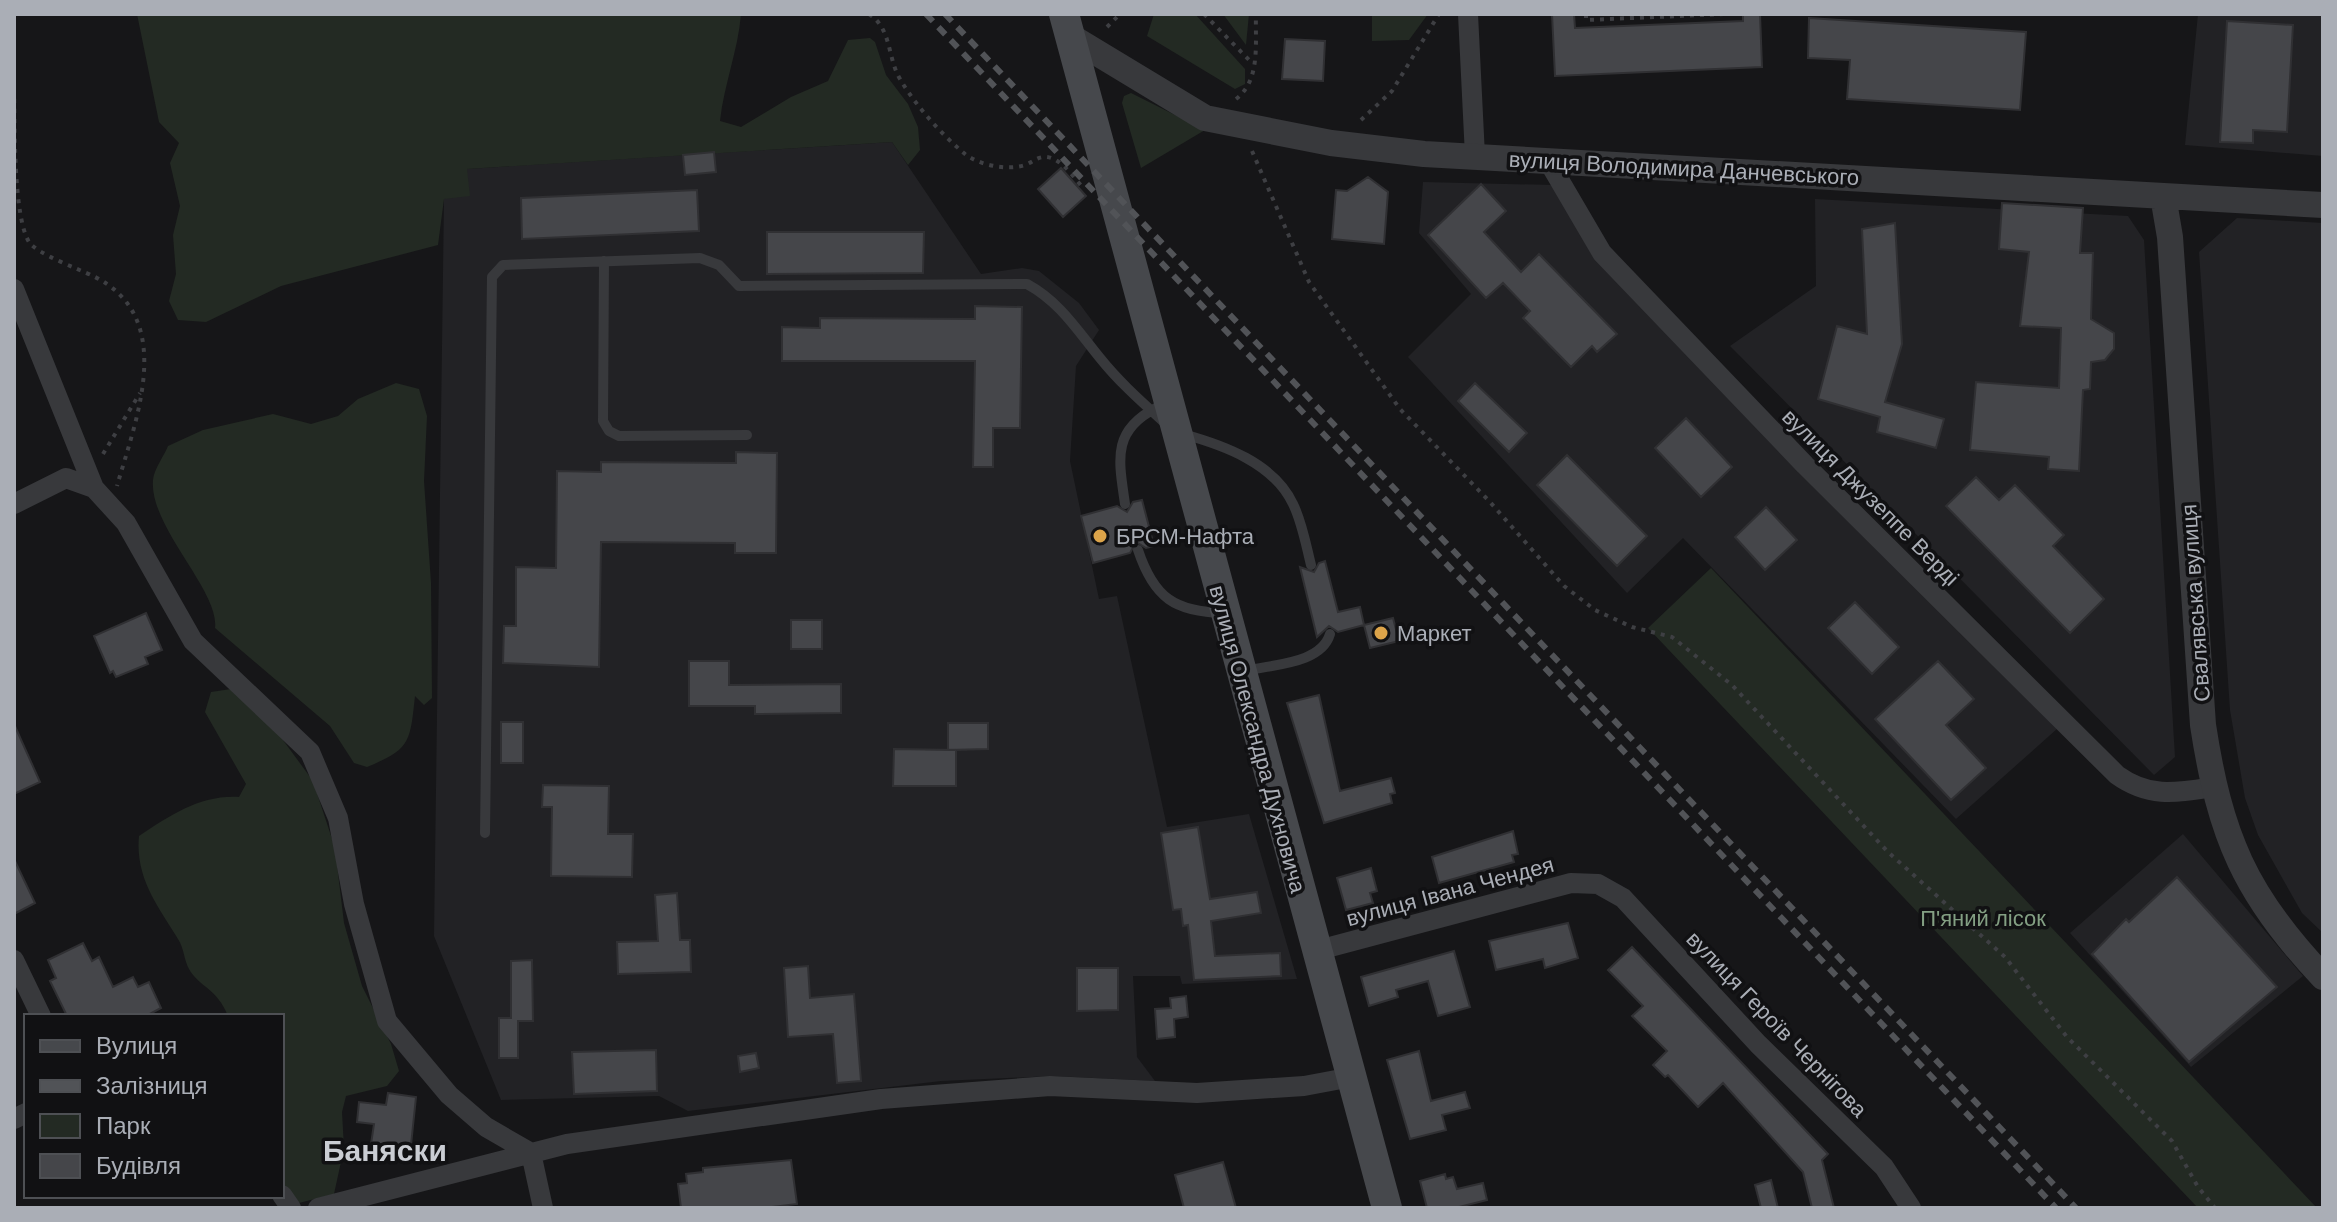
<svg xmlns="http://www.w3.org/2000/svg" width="2337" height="1222" font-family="Arial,sans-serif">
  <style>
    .built { fill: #222225 }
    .green { fill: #232a23 }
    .building { fill: #45464a; stroke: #303033; stroke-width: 2 }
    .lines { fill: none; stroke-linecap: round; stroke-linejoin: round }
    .path { stroke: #3e3f43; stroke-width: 4; stroke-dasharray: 4 6; stroke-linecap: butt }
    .service { stroke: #38393c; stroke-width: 10 }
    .minor { stroke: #38393c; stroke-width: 20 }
    .tertiary { stroke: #38393c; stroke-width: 26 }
    .secondary { stroke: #46484c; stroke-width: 30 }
    .rail { stroke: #515357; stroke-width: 6; stroke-dasharray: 10 8; stroke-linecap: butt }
    .poi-dot { fill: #dca44a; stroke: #111113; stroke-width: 3 }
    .labels { text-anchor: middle; stroke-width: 7; stroke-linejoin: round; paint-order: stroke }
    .street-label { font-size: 22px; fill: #aaaeb6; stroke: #111113 }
    .poi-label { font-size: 22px; fill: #aaaeb6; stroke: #111113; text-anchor: start }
    .park-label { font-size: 22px; fill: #839f83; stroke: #111113 }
    .district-label { font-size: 30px; font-weight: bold; fill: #cacdd3; stroke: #111113 }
  </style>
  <rect width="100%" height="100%" fill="#161618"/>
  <path class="built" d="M2198,14H2323V156L2185,145Z
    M892,142L981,274L1022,268L1039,271L1079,303L1099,330L1076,366L1070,461L1099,599L1117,596L1167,827L1249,814L1297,979L1182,984L1180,976H1133L1137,1057L1155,1081L1053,1076L941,1081L688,1111L659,1096L501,1100L434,936L444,199L466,169Z
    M1423,182L1553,185L1592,255L2058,728L1956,819L1683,538L1627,593L1408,357L1471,294L1419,233Z
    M1815,199L2128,216L2144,240L2175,757L2154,775L1730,346L1816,286Z
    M2237,218L2323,223V933L2302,913L2258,835L2245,798L2230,710L2199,252Z
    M2183,834L2303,976L2191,1067L2070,933Z"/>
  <path class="green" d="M137,14H741C738,51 724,84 720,121L741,127L791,97L828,81L848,40L870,38L875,42L886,75L908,104L918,127L920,150L908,165L892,142L467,169L470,196L444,199L438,245L281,286L206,322L178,320L169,301L176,274L173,235L180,206L170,163L179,143L159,122Z
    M1154,14H1195L1245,69V84L1235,89L1147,36Z
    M1223,14H1249L1246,45Z
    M1372,14H1428L1409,40L1372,41Z
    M1131,93L1205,130L1141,168L1122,103L1124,96Z
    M396,383L419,389L427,416L424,481L431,583L432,698L424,705L415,696C410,742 411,749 367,767L354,763L330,726L215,628C220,591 149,527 153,480C154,469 164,456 168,446L203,430L273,414L311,424L338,416L358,399Z
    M1711,568L2317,1208H2198L1648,628Z
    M231,689L269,721L313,781L335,848L344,923L362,986L391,1044L399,1071L387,1086L346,1096L342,1112L344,1148L334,1194L299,1203L282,1186V1016H228C217,988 199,987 189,969C184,960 184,948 178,939C158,906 135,878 139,836C171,815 200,795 239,797L246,784L205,712L211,692Z"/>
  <path class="building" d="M1552,14H1574L1575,28L1743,21V14H1760L1762,67L1555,76Z
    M1809,18L2026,32L2020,110L1847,99L1850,60L1808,58Z
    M2227,21L2293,25L2287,132L2253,130V143L2220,142Z
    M1285,39L1325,41L1323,81L1282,79Z
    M714,152L716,172L685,175L683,155Z
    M1061,168L1086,196L1063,217L1038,189Z
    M1368,177L1388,192L1384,244L1332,239L1336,190L1347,191Z
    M1481,184L1506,211L1484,232L1521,272L1539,254L1617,334L1597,352L1592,346L1571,367L1523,318L1530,311L1503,283L1486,298L1428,235Z
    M697,190L699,231L522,239L521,198Z
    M2002,203L2083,208L2080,253H2093L2091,319L2114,333V349L2105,360L2091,362L2090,389L2083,390L2079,471L2048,469L2049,457L1970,450L1976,382L2059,388L2061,328L2020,326L2029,252L1999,249Z
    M1895,223L1902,344L1885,402L1944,419L1936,448L1877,432L1880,417L1818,399L1837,326L1867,334L1862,229Z
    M767,232H924L923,273L767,274Z
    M975,306L1022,307L1020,428H993V467H973L975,361H782V327L820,328V318L975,319Z
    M1475,383L1527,433L1509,452L1458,401Z
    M1686,418L1732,467L1701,497L1655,448Z
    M736,452L777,453L776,553H735V543L601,542L599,667L503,663L504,626H516V567L556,568L557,471L601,472V462L736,463Z
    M1567,455L1647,536L1617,566L1537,485Z
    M1976,477L1999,500L2015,485L2064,535L2053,546L2104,599L2070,633L1946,506Z
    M1142,500L1154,546L1146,548L1136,542L1130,553L1093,563L1081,516L1117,506L1127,512L1133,502Z
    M1766,507L1797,540L1765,570L1735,537Z
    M1325,561L1338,612L1360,607L1364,625L1338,632L1329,626L1317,637L1300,567L1314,572L1319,563Z
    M1855,602L1899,647L1872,674L1828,628Z
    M146,613L162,650L145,657L148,664L116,677L113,671L110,673L94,636Z
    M1393,618L1399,641L1370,648L1364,625Z
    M791,620H822V649H791Z
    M689,661H729V685L841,684V713L755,714V706H689Z
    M1938,661L1974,699L1946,725L1986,768L1951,800L1875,719Z
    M1319,695L1340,791L1391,778L1395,793L1390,794L1392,803L1324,823L1287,703Z
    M501,722H523V763H501Z
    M948,723H988V749L948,750Z
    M14,724L40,782L14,794Z
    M894,749L956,750V786H893Z
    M543,785L609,786L608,834H633L632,877L551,876L552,807H542Z
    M1198,827L1210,899L1257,892L1261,913L1211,921L1215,956L1280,953L1281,976L1194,980L1188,925L1183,926L1181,909L1173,910L1161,833Z
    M1513,831L1518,854L1512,855L1514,862L1439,883L1432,857Z
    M14,859L35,903L14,914Z
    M1371,868L1377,891L1370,893L1373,903L1346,910L1337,878Z
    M2177,877L2277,987L2189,1062L2092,954L2126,919L2129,922Z
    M677,893L680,940H690L691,972L618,974L617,942L658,941L655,895Z
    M1568,923L1578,958L1545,968L1543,959L1496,970L1489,941Z
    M83,943L92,961L99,957L113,987L133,977L138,987L149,982L161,1008L146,1016H67L50,981L56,978L48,960Z
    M1632,947L1828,1154L1822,1160L1834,1208H1812L1803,1172L1723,1083L1698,1107L1668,1075L1665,1077L1653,1065L1667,1051L1632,1016L1643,1006L1608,970Z
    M1454,951L1470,1007L1438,1016L1428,981L1396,990L1398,997L1369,1006L1361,977Z
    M532,960L533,1021H518V1058H499V1018H511V961Z
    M808,966L810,998L854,994L861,1081L837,1083L833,1034L788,1037L784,968Z
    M1077,968H1118V1010L1077,1011Z
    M1186,996L1188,1017L1174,1019L1175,1037L1157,1039L1155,1009L1171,1008L1170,998Z
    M656,1050L657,1091L574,1094L572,1052Z
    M1419,1051L1431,1101L1465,1092L1470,1108L1442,1115L1446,1130L1410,1139L1387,1060Z
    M756,1053L759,1068L740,1072L738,1056Z
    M388,1093L416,1097L411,1145L371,1144L374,1124L357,1122L359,1102L386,1105Z
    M791,1160L797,1204L764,1208H681L678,1184L687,1183L686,1174L703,1172V1168Z
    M1223,1162L1236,1208H1184L1175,1175Z
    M1445,1174L1446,1179L1453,1177L1457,1189L1483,1183L1487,1200L1455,1208H1427L1420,1181Z
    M1771,1180L1778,1208H1761L1755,1185Z"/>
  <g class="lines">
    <path class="path" d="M869,14C892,29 887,57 900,79C916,106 941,134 965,154C979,165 1007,171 1025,165C1033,162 1038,156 1047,157C1062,159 1075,179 1084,189
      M1204,14L1253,64
      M1586,14V20L1725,14
      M1107,27L1120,14
      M14,89C15,122 13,216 29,242C37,254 79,269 93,276C178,317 136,419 117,486
      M1236,99C1261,80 1255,43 1256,14
      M1361,120L1392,91L1439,14
      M1252,151L1309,282L1400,409L1490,502L1564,586L1595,610L1632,627L1672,637L1732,685L1888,852L2005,957L2067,1037L2172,1141L2198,1187L2215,1208
      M103,454L140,393"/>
    <path class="service" d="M604,261L603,421L609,431L619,436L747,435
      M1183,434C1223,445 1274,463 1293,504C1302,522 1306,545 1311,565
      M1125,504C1119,461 1111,431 1156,408
      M1138,550C1154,598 1175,612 1224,613
      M1246,671C1273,664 1321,664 1330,634
      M485,833L492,277L503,265L700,258L719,265L739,286L1027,284C1060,302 1077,330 1100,358C1120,383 1143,403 1166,424"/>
    <path class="minor" d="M1468,14L1475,156
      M1547,159L1602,253L1805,465L2117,775C2149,798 2175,793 2213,787
      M14,289L94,488L126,523L193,641L310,752L338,818L354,904L387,1021L449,1095L486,1127L531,1153L543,1208
      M14,504L66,478L94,488
      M1315,951L1571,883L1598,884L1623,898L1758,1044L1884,1167L1911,1208
      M14,960L41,1016
      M14,1119L26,1113
      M282,1195L291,1208
      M318,1208L567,1144L881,1099L1050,1086L1197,1093L1304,1086L1352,1077"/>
    <path class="tertiary" d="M1071,37L1205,118L1331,143L1424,154L2323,205
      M2163,196L2170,237L2203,725C2220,836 2245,895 2323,977"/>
    <path class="secondary" d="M1064,14L1387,1208"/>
    <path class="rail" d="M926,14L2056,1208
      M945,14L2076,1208"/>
  </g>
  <g class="poi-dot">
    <circle cx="1100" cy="536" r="8"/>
    <circle cx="1381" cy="633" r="8"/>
  </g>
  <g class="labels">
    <g class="street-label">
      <text transform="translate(1684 168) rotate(3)" y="8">вулиця Володимира Данчевського</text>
      <text transform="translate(1871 497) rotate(45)" y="8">вулиця Джузеппе Верді</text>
      <text transform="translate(2195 603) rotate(-94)" y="8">Свалявська вулиця</text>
      <text transform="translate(1258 739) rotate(75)" y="8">вулиця Олександра Духновича</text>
      <text transform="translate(1450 891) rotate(-15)" y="8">вулиця Івана Чендея</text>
      <text transform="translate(1777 1024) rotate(46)" y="8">вулиця Героїв Чернігова</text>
    </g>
    <g class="poi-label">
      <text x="1116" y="544">БРСМ-Нафта</text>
      <text x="1397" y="641">Маркет</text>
    </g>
    <g class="park-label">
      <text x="1983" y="926">П'яний лісок</text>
    </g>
    <g class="district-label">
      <text x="385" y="1161">Баняски</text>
    </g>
  </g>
  <rect width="2337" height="1222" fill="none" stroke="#aaaeb6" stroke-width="32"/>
  <rect x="24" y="1014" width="260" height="184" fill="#111113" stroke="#4e5054" stroke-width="2"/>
  <rect x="40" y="1040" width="40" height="12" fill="#46484c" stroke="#4e5054" stroke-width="2"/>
  <text x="96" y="1054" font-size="24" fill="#aaaeb6">Вулиця</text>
  <rect x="40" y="1080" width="40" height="12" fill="#515357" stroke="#4e5054" stroke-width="2"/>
  <text x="96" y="1094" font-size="24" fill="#aaaeb6">Залізниця</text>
  <rect x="40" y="1114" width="40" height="24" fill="#232a23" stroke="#4e5054" stroke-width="2"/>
  <text x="96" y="1134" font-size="24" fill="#aaaeb6">Парк</text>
  <rect x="40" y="1154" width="40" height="24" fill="#45464a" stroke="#4e5054" stroke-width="2"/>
  <text x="96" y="1174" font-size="24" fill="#aaaeb6">Будівля</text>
</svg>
